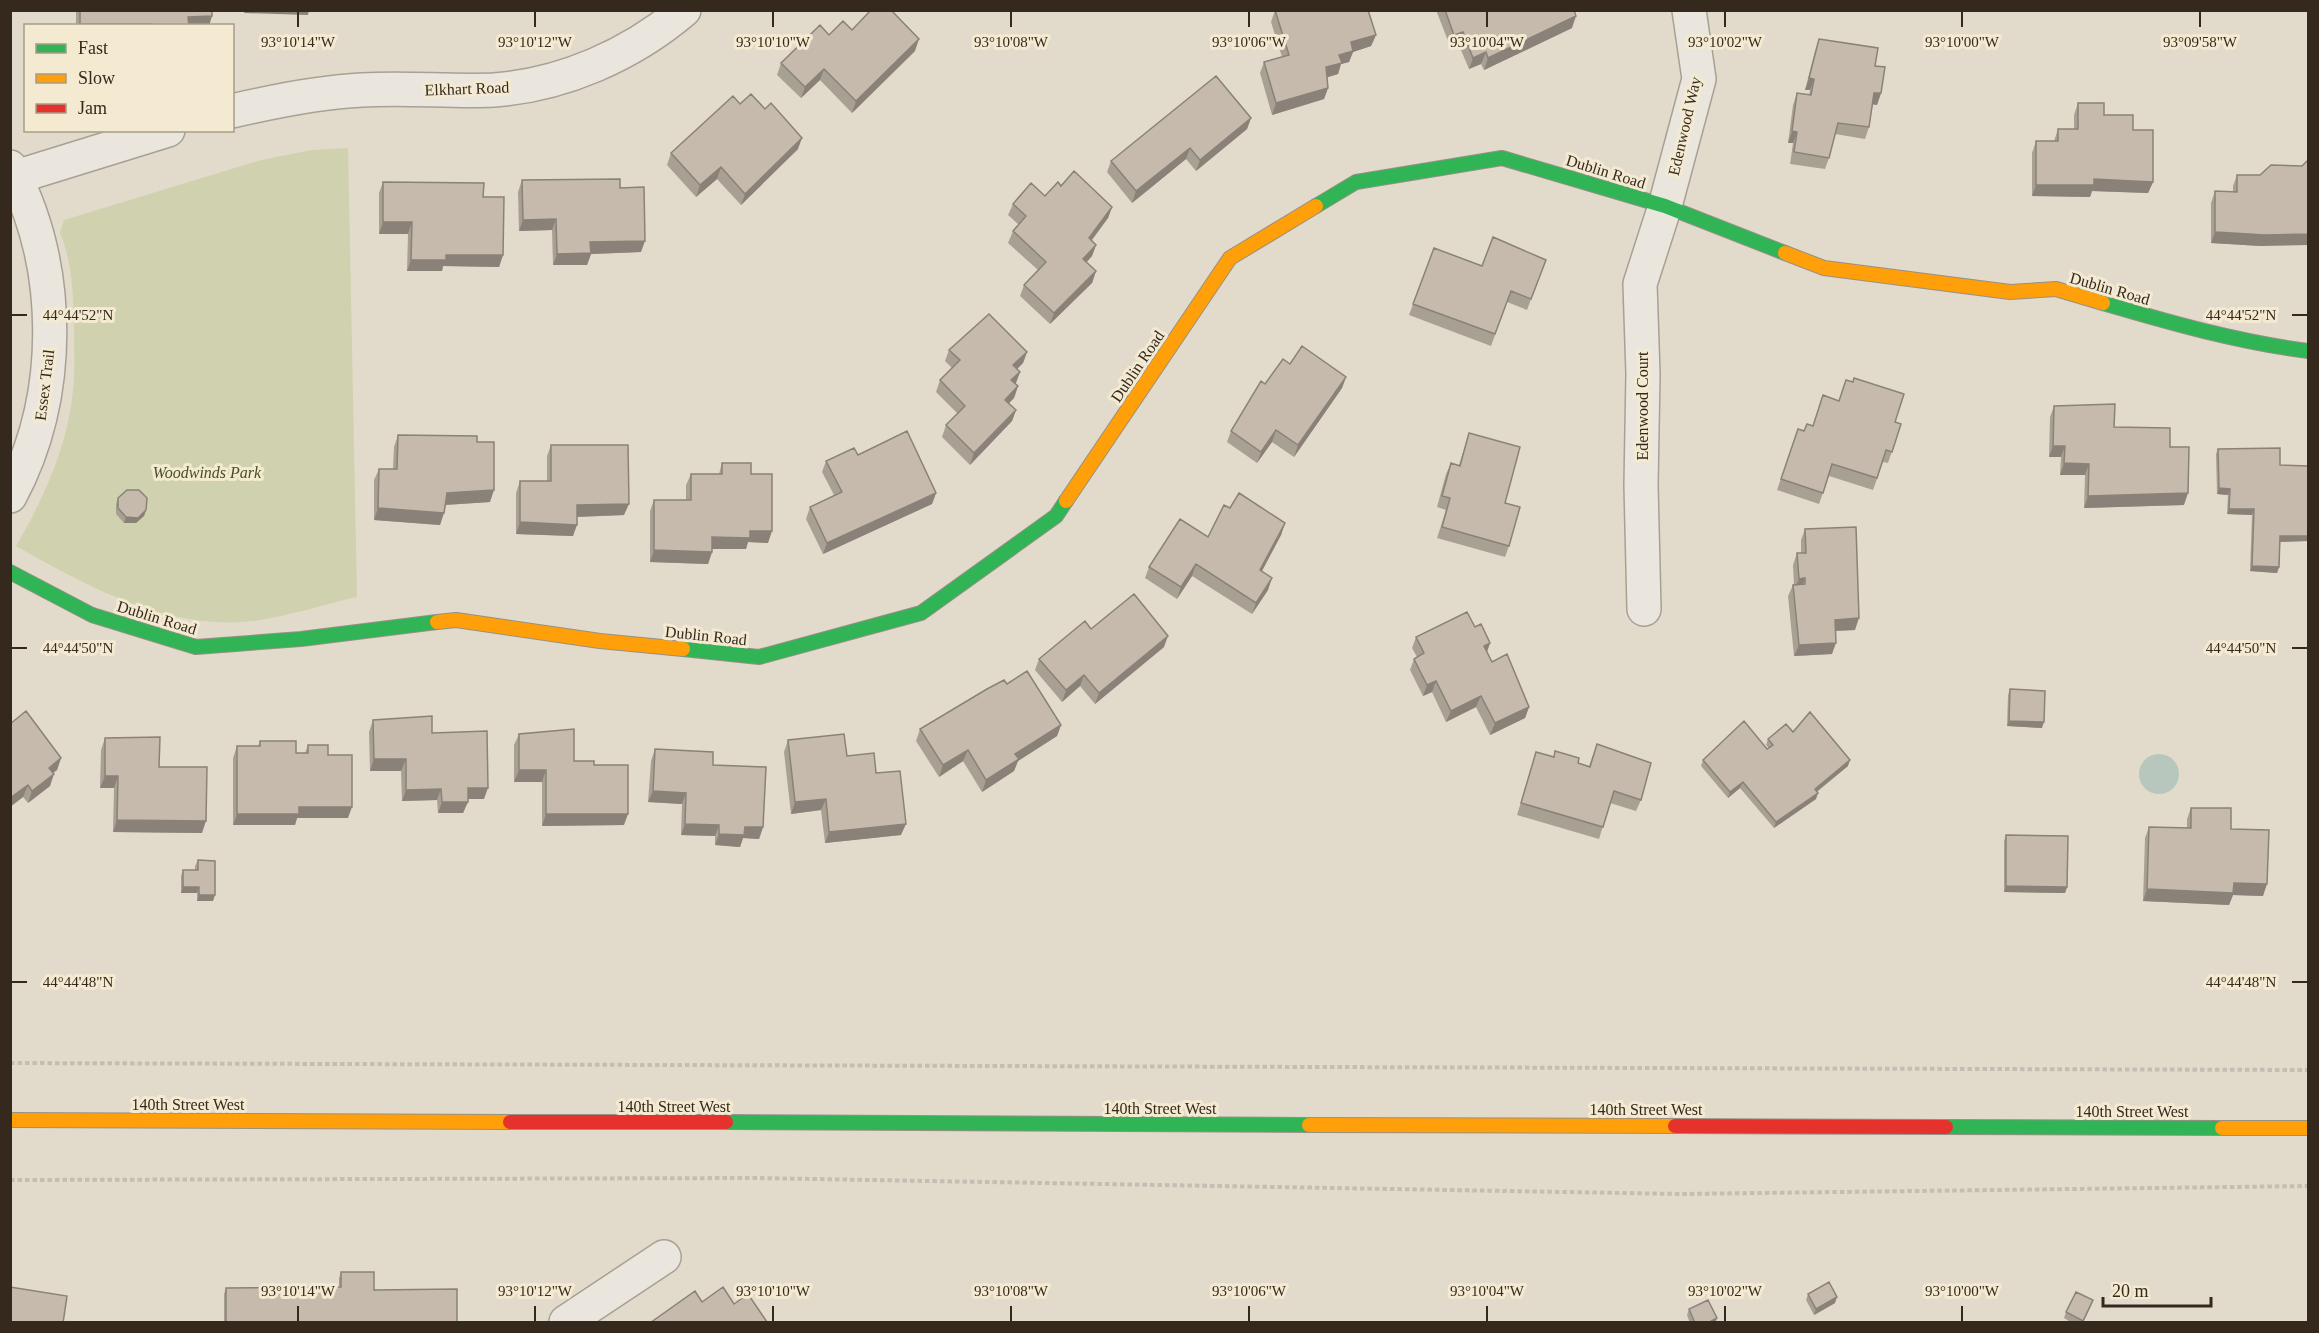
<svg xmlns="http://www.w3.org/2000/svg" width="2319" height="1333" font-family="Georgia,serif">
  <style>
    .green { fill: #d0d1ae }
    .water { fill: #b7c7bd }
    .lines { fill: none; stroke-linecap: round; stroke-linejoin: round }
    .street-casing { stroke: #a7a095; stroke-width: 36 }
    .fast-casing { stroke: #979085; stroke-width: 16 }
    .slow-casing { stroke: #979085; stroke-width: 16 }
    .jam-casing { stroke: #979085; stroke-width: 16 }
    .path { stroke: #c3bdb4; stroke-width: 4; stroke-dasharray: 4.5 3; stroke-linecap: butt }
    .street { stroke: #eae6dd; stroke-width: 33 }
    .fast { stroke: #30b455; stroke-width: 14 }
    .slow { stroke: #ff9f0a; stroke-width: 14 }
    .jam { stroke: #e5322d; stroke-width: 14 }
    .wall { fill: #a9a094 }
    .shaded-wall { fill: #8a8278 }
    .building { fill: #c5baac; stroke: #8a8278; stroke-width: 1.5 }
    .ticks { fill: none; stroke: #35291e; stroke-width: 2 }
    .labels { text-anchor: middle; stroke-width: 6; stroke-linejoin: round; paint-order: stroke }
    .street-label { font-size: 16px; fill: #35291e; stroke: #f3ead1 }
    .park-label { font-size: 16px; font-style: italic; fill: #455025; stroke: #f3ead1 }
    .ticks-label { font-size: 15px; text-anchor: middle; fill: #35291e; stroke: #f3ead1; stroke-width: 6; stroke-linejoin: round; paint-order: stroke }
  </style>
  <rect width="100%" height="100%" fill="#e2dbcb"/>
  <path class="green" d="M348,148L357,597C322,605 289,616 254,621C167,631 89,587 16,546C46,495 71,438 74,378C75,360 74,341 74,323C73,292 72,261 60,233L64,220L261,160L312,150Z"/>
  <path class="water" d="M2139 774a20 20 0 1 1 40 0a20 20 0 1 1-40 0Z"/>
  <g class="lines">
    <g class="street-casing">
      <path id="street" d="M232,111C275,101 319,92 362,90C406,87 450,92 494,90C563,85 631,55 684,10
        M10,167C63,267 63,397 10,496
        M16,177L168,130
        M1644,609L1641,485L1643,374L1640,284L1665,206L1699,79L1689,10
        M566,1322L664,1257"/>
    </g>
    <g class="fast-casing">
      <path id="fast" d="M1316,206L1356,182L1502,158L1665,206L1785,253
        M2103,303C2171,323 2238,342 2308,351
        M10,572L92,615L196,647L301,639L437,622
        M683,649L759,657L921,613L1056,516L1066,501
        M726,1122L1309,1125
        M1946,1127L2222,1128"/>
    </g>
    <g class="slow-casing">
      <path id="slow" d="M1785,253L1824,268L2010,292L2056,289L2103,303
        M1066,501L1230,258L1316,206
        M437,622L456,620L600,641L683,649
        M10,1120L510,1122
        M1309,1125L1675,1126
        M2222,1128H2308"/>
    </g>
    <g class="jam-casing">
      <path id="jam" d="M510,1122H726
        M1675,1126L1946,1127"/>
    </g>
    <path class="path" d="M10,1063L2308,1070
      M10,1180L755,1178L1681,1194L2308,1186"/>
    <use href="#street" class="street"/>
    <use href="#fast" class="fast"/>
    <use href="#slow" class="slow"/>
    <use href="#jam" class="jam"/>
  </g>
  <path class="wall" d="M76,10H212L209,26H76Z
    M1275,10L1376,35L1371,46L1353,52L1349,62L1341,64L1338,74L1327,77L1328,88L1324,99L1272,115L1260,73L1264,62L1282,57L1271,22Z
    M1436,10H1574L1572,28L1484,70L1481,64L1469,69L1458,43L1450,46Z
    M852,30L915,51L852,113L820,80L801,98L777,75L781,63L829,35Z
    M1819,39L1875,66L1881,93L1877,105L1873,104L1869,127L1865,139L1835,134L1829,158L1825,169L1790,164L1793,143H1788L1793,105L1797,93L1809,95L1810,90H1805L1815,51Z
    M2078,103L2133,130L2153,182L2148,193L2092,191L2090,197L2032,196V153L2036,141H2054L2058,129H2074V115Z
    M740,104L798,149L741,205L717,179L696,197L667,165L671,153Z
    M1251,118L1247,129L1196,171L1186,159L1132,203L1107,172L1111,161Z
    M2302,166L2261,246L2211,243V203L2215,191L2233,192V186L2237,175H2260Z
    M522,180L620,188L641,252L591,254L587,265H553L552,230L519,231L518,192Z
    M383,182L483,197L503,255L499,267L443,266L442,271H407L408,234H379V193Z
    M1061,186L1112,207L1108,218L1092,240L1096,245L1092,256L1086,262L1096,271L1092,283L1050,324L1020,296L1024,285L1038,270L1008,243L1013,231L1019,225L1008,215L1013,204L1045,196Z
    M1434,248L1482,266L1546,260L1527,310L1507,302L1491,346L1409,315Z
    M949,350L1027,352L1023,363L1017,369L1020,372L1015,384L1018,386L1014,398L1009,403L1016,410L1012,421L970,465L942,437L946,425L958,414L936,392L940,380L952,368L945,361Z
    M1290,364L1346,377L1342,388L1294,457L1272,442L1257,463L1227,442L1231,431L1265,384Z
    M2054,406L2170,447L2184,505L2084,508L2085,475H2060L2061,457H2049L2050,417Z
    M1895,422L1901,424L1888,463L1883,462L1873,490L1829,476L1819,504L1777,490L1794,441L1804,431L1812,426Z
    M1469,433L1505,503L1509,546L1505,557L1437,538L1446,510L1437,507L1446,474L1451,463L1459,465Z
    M398,435L477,442L490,502L446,505L440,525L374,520V480L379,469H393L394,447Z
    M551,445L624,515L577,517L573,536L516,534V493L520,481H547V456Z
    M2218,449L2280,465L2308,541L2280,542L2279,567L2277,573L2250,571L2252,515L2227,514L2228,495L2217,494L2216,454Z
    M858,455L936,493L932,504L823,554L806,519L810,507L834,495L822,472L826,461Z
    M722,463L751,474L768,543L748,542L746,549H712V552L708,564L650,562V511L654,500H686V485L691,474H719Z
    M118,498L146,510L144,516L136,523H124L116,514V504Z
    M1230,508L1285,523L1281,535L1262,571L1268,590L1252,614L1192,576L1177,599L1145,578L1149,567L1208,537Z
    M1805,529L1855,630L1835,631L1832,654L1794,656L1788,596L1793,585H1794L1793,565L1797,553H1801V540Z
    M1475,627L1490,643L1487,652L1492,662L1529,707L1525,718L1490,735L1476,707L1446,722L1432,692L1423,696L1410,670L1414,659L1417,657L1412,648L1416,637Z
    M1091,629L1164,647L1095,704L1080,686L1062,702L1035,670L1039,659Z
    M1007,684L1061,725L1057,736L1018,761L1014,771L982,792L963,761L939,777L916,741L920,729Z
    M2010,689L2042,728L2007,726L2008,695Z
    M373,720L432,733L484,799H468L463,813H438L437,800L402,801L401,771H370L369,732Z
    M10,724L61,758L57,770L53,773L50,786L28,803L23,797L10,807Z
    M1793,732L1848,766L1817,792L1816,799L1774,828L1740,788L1728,798L1701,766L1703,760L1767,749L1769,748L1766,745L1768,739Z
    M519,734L574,761L594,765L624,825L542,826V782H514V745Z
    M105,738L159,767L202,833L113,832L114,788H100L101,750Z
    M788,740L847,756L876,773L901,835L825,843L821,810L791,814L784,752Z
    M260,741L296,753H305L308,745L328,755L348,818H297L295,825H233V758L237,746H258Z
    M1597,744L1641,800L1636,811L1610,803L1599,839L1517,815L1536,752L1589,766Z
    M655,749L713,765L763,827L759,839L743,838L740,847L715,845V836L681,835L682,804L648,802L651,761Z
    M2191,808L2231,829L2263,896L2233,895L2229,905L2143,901L2145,838L2149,827L2187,828V819Z
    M2006,835L2067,887L2065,893L2004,892V841Z
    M198,860L213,901H197V893H181V876L183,870H195V866Z
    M341,1272L374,1290L457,1323H224V1294L226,1288L339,1287V1278Z
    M1808,1294L1835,1303L1814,1315L1806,1300Z
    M2091,1306L2083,1323H2072L2064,1318L2066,1312Z
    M1689,1309L1717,1318L1715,1323H1690L1687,1315Z"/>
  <path class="shaded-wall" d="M245,10H309L308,15L244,13Z
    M212,16L209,26H185L188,17Z
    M1576,16L1572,28L1484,70L1488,58Z
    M80,24H152L151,26H80Z
    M1463,32L1458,43L1450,46L1454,35Z
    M1376,35L1371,46L1353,52L1349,62L1341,64L1338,74L1322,79L1326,67L1351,42Z
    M919,39L915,51L852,113L856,101Z
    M1486,52L1481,64L1469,69L1473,58Z
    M824,69L820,80L801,98L805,87Z
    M1809,78L1814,79L1810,90H1805Z
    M1328,88L1324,99L1272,115L1276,103Z
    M1874,93H1881L1877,105L1870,104Z
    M1251,118L1247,129L1196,171L1200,160Z
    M1792,131L1797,132L1793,143H1788Z
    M802,138L798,149L741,205L745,194Z
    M1190,148L1186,159L1132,203L1136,191Z
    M721,167L717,179L696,197L700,185Z
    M2094,179L2153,182L2148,193L2092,191L2090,197L2032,196L2036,185Z
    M1112,207L1108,218L1085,249L1089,238Z
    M556,219L552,230L519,231L523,220Z
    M383,222H412L408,234H379Z
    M2215,232L2308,234V245L2261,246L2211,243Z
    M645,241L641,252L591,254L587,265H553L557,254L590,242Z
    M1096,245L1092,256L1079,271L1083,259Z
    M446,255H503L499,267L443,266L442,271H407L411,260Z
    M1096,271L1092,283L1050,324L1054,313Z
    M1027,352L1023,363L1009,377L1013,365Z
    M1020,372L1016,383L1007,392L1011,380Z
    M1346,377L1342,388L1294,457L1298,445Z
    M1018,386L1014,398L1001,411L1005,400Z
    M1016,410L1012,421L970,465L974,453Z
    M1276,430L1272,442L1257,463L1261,452Z
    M2053,446H2065L2061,457H2049Z
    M2064,463L2089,464L2085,475H2060Z
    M2219,488L2230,489L2228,495L2217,494Z
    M494,490L490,502L443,505L447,493Z
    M936,493L932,504L823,554L827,543Z
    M2188,493L2184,505L2084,508L2088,496Z
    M629,504L624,515L573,517L577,505Z
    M378,508L444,513L440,525L374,520Z
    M2229,509H2254L2252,515L2227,514Z
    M146,510L144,516L136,523H124L126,517Z
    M520,522L577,525L573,536L516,534Z
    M1285,523L1281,535L1256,582L1260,570Z
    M750,531H772L768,543L748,542L746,549H708L712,537Z
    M2280,536H2308V541L2278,542Z
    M654,550L712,552L708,564L650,562Z
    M1196,564L1192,576L1177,599L1181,587Z
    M2252,566L2279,567L2277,573L2250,571Z
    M1272,578L1268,590L1252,614L1256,603Z
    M1805,578L1801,590H1794L1799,579Z
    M1859,618L1855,630L1831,631L1835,620Z
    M1168,636L1164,647L1095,704L1099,693Z
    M1490,643L1486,654L1484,646Z
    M1836,643L1832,654L1794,656L1799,645Z
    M1084,675L1080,686L1062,702L1066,690Z
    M1436,681L1432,692L1423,696L1427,685Z
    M1481,696L1476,707L1446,722L1451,711Z
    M1529,707L1525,718L1490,735L1495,723Z
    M2009,721L2044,722L2042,728L2007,726Z
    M1061,725L1057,736L1018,761L1014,771L982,792L986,780L1015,754Z
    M968,750L963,761L939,777L943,765Z
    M61,758L57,770L45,779L49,768Z
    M374,759H406L401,771H370Z
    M1850,760L1848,766L1812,795L1815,789Z
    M519,770H546L542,782H514Z
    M54,774L50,786L28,803L32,791Z
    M105,776H118L114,788H100Z
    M1743,782L1740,788L1728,798L1730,792Z
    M28,785L23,797L10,807V798Z
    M468,788H488L484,799H463Z
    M441,789L437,800L402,801L406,790Z
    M653,791L686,793L682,804L648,802Z
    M1818,793L1816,799L1774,828L1776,822Z
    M826,799L821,810L791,814L795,802Z
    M442,802H468L463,813H438Z
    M299,807H352L348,818H297L295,825H233L237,814Z
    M546,814H628L624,825L542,826Z
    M117,820L206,821L202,833L113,832Z
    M685,824L719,825L715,836L681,835Z
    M906,824L901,835L825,843L829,832Z
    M745,827H763L759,839L743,838L740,847L715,845L719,834Z
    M2234,883L2267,884L2263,896L2233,895L2229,905L2143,901L2147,889Z
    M2006,886L2067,887L2065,893L2004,892Z
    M183,887H199L197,893H181Z
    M199,895H215L213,901H197Z
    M1837,1297L1835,1303L1814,1315L1816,1309Z
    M1717,1318L1715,1323H1708Z"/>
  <path class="building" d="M80,10H212V16L188,17L189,26H152V24H80Z
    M871,10H891L919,39L856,101L824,69L805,87L781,63L820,25L829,35L843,21L852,30Z
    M1275,10H1368L1376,35L1351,42L1353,51L1339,55L1342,63L1326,67L1328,88L1276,103L1264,62L1289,55Z
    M1445,10H1574L1576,16L1488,58L1486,52L1473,58L1463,32L1454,35Z
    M1819,39L1878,48L1875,66L1885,67L1881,93H1874L1869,127L1838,123L1829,158L1794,152L1797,132L1792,131L1797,93L1811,95L1814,79L1809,78Z
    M1216,76L1251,118L1200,160L1190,148L1136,191L1111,161Z
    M751,94L765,109L771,103L802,138L745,194L721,167L700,185L671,153L733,96L740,104Z
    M2078,103H2104V115H2133V130H2153V182L2094,179V185H2036V141H2058V129H2078Z
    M2308,160V234L2265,235L2215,232V191L2237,192V175H2260L2271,165L2302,166Z
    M1074,171L1112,207L1089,238L1096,245L1083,259L1096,271L1054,313L1024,285L1046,262L1013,231L1026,216L1013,204L1031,183L1045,196L1058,182L1061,186Z
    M620,179V188L644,187L645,241L590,242L591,253L557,254L556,219L523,220L522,180Z
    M383,182L484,183L483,197H504L503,255H446V260H411L412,222H383Z
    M1493,237L1546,260L1531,299L1511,291L1495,334L1413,304L1434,248L1482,266Z
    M989,314L1027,352L1013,365L1020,372L1011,380L1018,386L1005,400L1016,410L974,453L946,425L965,406L940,380L960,360L949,350Z
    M1302,346L1346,377L1298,445L1276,430L1261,452L1231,431L1261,381L1265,384L1283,359L1290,364Z
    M1854,378L1904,394L1895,422L1901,424L1892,452L1886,450L1877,478L1832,464L1823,493L1781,479L1798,429L1804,431L1807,424L1813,426L1823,395L1839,401L1846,380L1853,382Z
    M2115,404L2114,427L2170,428V447H2189L2188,493L2088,496L2089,464L2064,463L2065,446H2053L2054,406Z
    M907,431L936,493L827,543L810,507L842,492L826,461L854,448L858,455Z
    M1469,433L1520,447L1505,503L1520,507L1509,546L1442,527L1450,498L1442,496L1451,463L1460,466Z
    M398,435L477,436V442H494V490L447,493L444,513L378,508L379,469H397Z
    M551,445H628L629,504L577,505V525L520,522V481H551Z
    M2280,448V465L2308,466V536H2280L2279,567L2252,566L2254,509H2229L2230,489L2219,488L2218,449Z
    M722,463H751V474H772V531H750V538L712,537V552L654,550V500H691V474H722Z
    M127,490H139L147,498L146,510L138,518L126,517L118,508V498Z
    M1239,493L1285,523L1260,570L1272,578L1256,603L1196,564L1181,587L1149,567L1180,519L1208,537L1224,505L1230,508Z
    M1856,527L1859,618L1835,620L1836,643L1799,645L1793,585L1805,584V578L1799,579L1797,553H1806L1805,529Z
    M1134,594L1168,636L1099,693L1084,675L1066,690L1039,659L1085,621L1091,629Z
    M1467,612L1475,627L1481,624L1490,643L1484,646L1492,662L1507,654L1529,707L1495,723L1481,696L1451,711L1436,681L1427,685L1414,659L1424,653L1416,637Z
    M1027,671L1061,725L1015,754L1019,759L986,780L968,750L943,765L920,729L987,689L1004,680L1007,684Z
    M2010,689L2045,691L2044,722L2009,721Z
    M26,711L61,758L49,768L54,774L32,791L28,785L10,798V724Z
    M1810,712L1850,760L1815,789L1818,793L1776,822L1743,782L1730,792L1703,760L1744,721L1767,749L1773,745L1768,739L1786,724L1793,732Z
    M432,716V733L487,731L488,788H468V802H442L441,789L406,790V759H374L373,720Z
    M574,729V761H594V765H628V814H546V770H519V734Z
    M844,734L847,756L874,753L876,773L900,771L906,824L829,832L826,799L795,802L788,740Z
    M160,737L159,767H207L206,821L117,820L118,776H105V738Z
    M260,741H296V753H308V745H328V755H352V807H299V814H237V746H260Z
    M1597,744L1651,763L1641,800L1614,791L1603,827L1521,803L1536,752L1554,757L1555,751L1579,758L1578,763L1590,767Z
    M655,749L713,752V765L766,767L763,827H745L744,835L719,834V825L685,824L686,793L653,791Z
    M2191,808H2231V829L2269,830L2267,884L2234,883L2233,893L2147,889L2149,827L2191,828Z
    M2006,835L2068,836L2067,887L2006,886Z
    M198,860L215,861V895H199V887H183V870H198Z
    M341,1272H374V1290L457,1289V1323H226V1288L341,1287Z
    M1829,1282L1837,1297L1816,1309L1808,1294Z
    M10,1287L67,1296L63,1323H10Z
    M723,1287L734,1304L748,1294L767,1322L650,1323L695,1291L702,1302Z
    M2076,1292L2093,1300L2083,1321L2066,1312Z
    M1708,1300L1717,1318L1708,1323H1695L1689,1309Z"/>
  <path class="ticks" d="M298,12V27M535,12V27M773,12V27M1011,12V27M1249,12V27M1487,12V27M1725,12V27M1962,12V27M2200,12V27M12,315H27M2292,315H2307M12,648H27M2292,648H2307M12,982H27M2292,982H2307M298,1306V1321M535,1306V1321M773,1306V1321M1011,1306V1321M1249,1306V1321M1487,1306V1321M1725,1306V1321M1962,1306V1321"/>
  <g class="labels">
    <g class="street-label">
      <text transform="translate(467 88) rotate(-2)" y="6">Elkhart Road</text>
      <text transform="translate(1684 126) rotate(-77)" y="6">Edenwood Way</text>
      <text transform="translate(1606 171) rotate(17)" y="6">Dublin Road</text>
      <text transform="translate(2110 288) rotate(16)" y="6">Dublin Road</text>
      <text transform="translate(1137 366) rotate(-56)" y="6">Dublin Road</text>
      <text transform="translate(44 385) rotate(-83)" y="6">Essex Trail</text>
      <text transform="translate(1642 406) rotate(-90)" y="6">Edenwood Court</text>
      <text transform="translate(157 617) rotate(17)" y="6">Dublin Road</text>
      <text transform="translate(706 635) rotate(6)" y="6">Dublin Road</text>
      <text x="188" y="1110">140th Street West</text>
      <text x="674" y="1112">140th Street West</text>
      <text x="1160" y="1114">140th Street West</text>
      <text x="1646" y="1115">140th Street West</text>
      <text x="2132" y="1117">140th Street West</text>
    </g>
    <g class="park-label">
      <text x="207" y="478">Woodwinds Park</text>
    </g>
  </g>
  <g class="ticks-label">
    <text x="298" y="47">93°10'14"W</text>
    <text x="535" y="47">93°10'12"W</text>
    <text x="773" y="47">93°10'10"W</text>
    <text x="1011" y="47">93°10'08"W</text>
    <text x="1249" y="47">93°10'06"W</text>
    <text x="1487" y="47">93°10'04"W</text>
    <text x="1725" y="47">93°10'02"W</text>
    <text x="1962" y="47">93°10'00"W</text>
    <text x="2200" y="47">93°09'58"W</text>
    <text x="78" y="320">44°44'52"N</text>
    <text x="2241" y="320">44°44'52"N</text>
    <text x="78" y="653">44°44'50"N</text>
    <text x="2241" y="653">44°44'50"N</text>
    <text x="78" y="987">44°44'48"N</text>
    <text x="2241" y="987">44°44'48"N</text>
    <text x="298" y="1296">93°10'14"W</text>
    <text x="535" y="1296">93°10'12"W</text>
    <text x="773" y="1296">93°10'10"W</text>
    <text x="1011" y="1296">93°10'08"W</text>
    <text x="1249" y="1296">93°10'06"W</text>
    <text x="1487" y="1296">93°10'04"W</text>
    <text x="1725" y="1296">93°10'02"W</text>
    <text x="1962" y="1296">93°10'00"W</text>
  </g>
  <rect width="2319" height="1333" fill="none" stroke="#35291e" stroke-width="24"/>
  <rect x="24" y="24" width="210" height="108" fill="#f3ead1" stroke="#a79d89" stroke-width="1.5"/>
  <rect x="36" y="44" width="30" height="9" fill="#30b455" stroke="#a79d89" stroke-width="1.5"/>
  <text x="78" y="54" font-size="18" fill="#35291e">Fast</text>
  <rect x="36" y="74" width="30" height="9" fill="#ff9f0a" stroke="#a79d89" stroke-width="1.5"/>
  <text x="78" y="84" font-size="18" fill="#35291e">Slow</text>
  <rect x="36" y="104" width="30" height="9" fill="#e5322d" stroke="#a79d89" stroke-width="1.5"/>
  <text x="78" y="114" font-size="18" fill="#35291e">Jam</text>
  <path d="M2103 1297v9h108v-9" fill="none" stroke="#35291e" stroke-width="3"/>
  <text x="2112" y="1297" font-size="18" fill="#35291e" stroke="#f3ead1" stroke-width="4.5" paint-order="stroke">20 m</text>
</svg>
